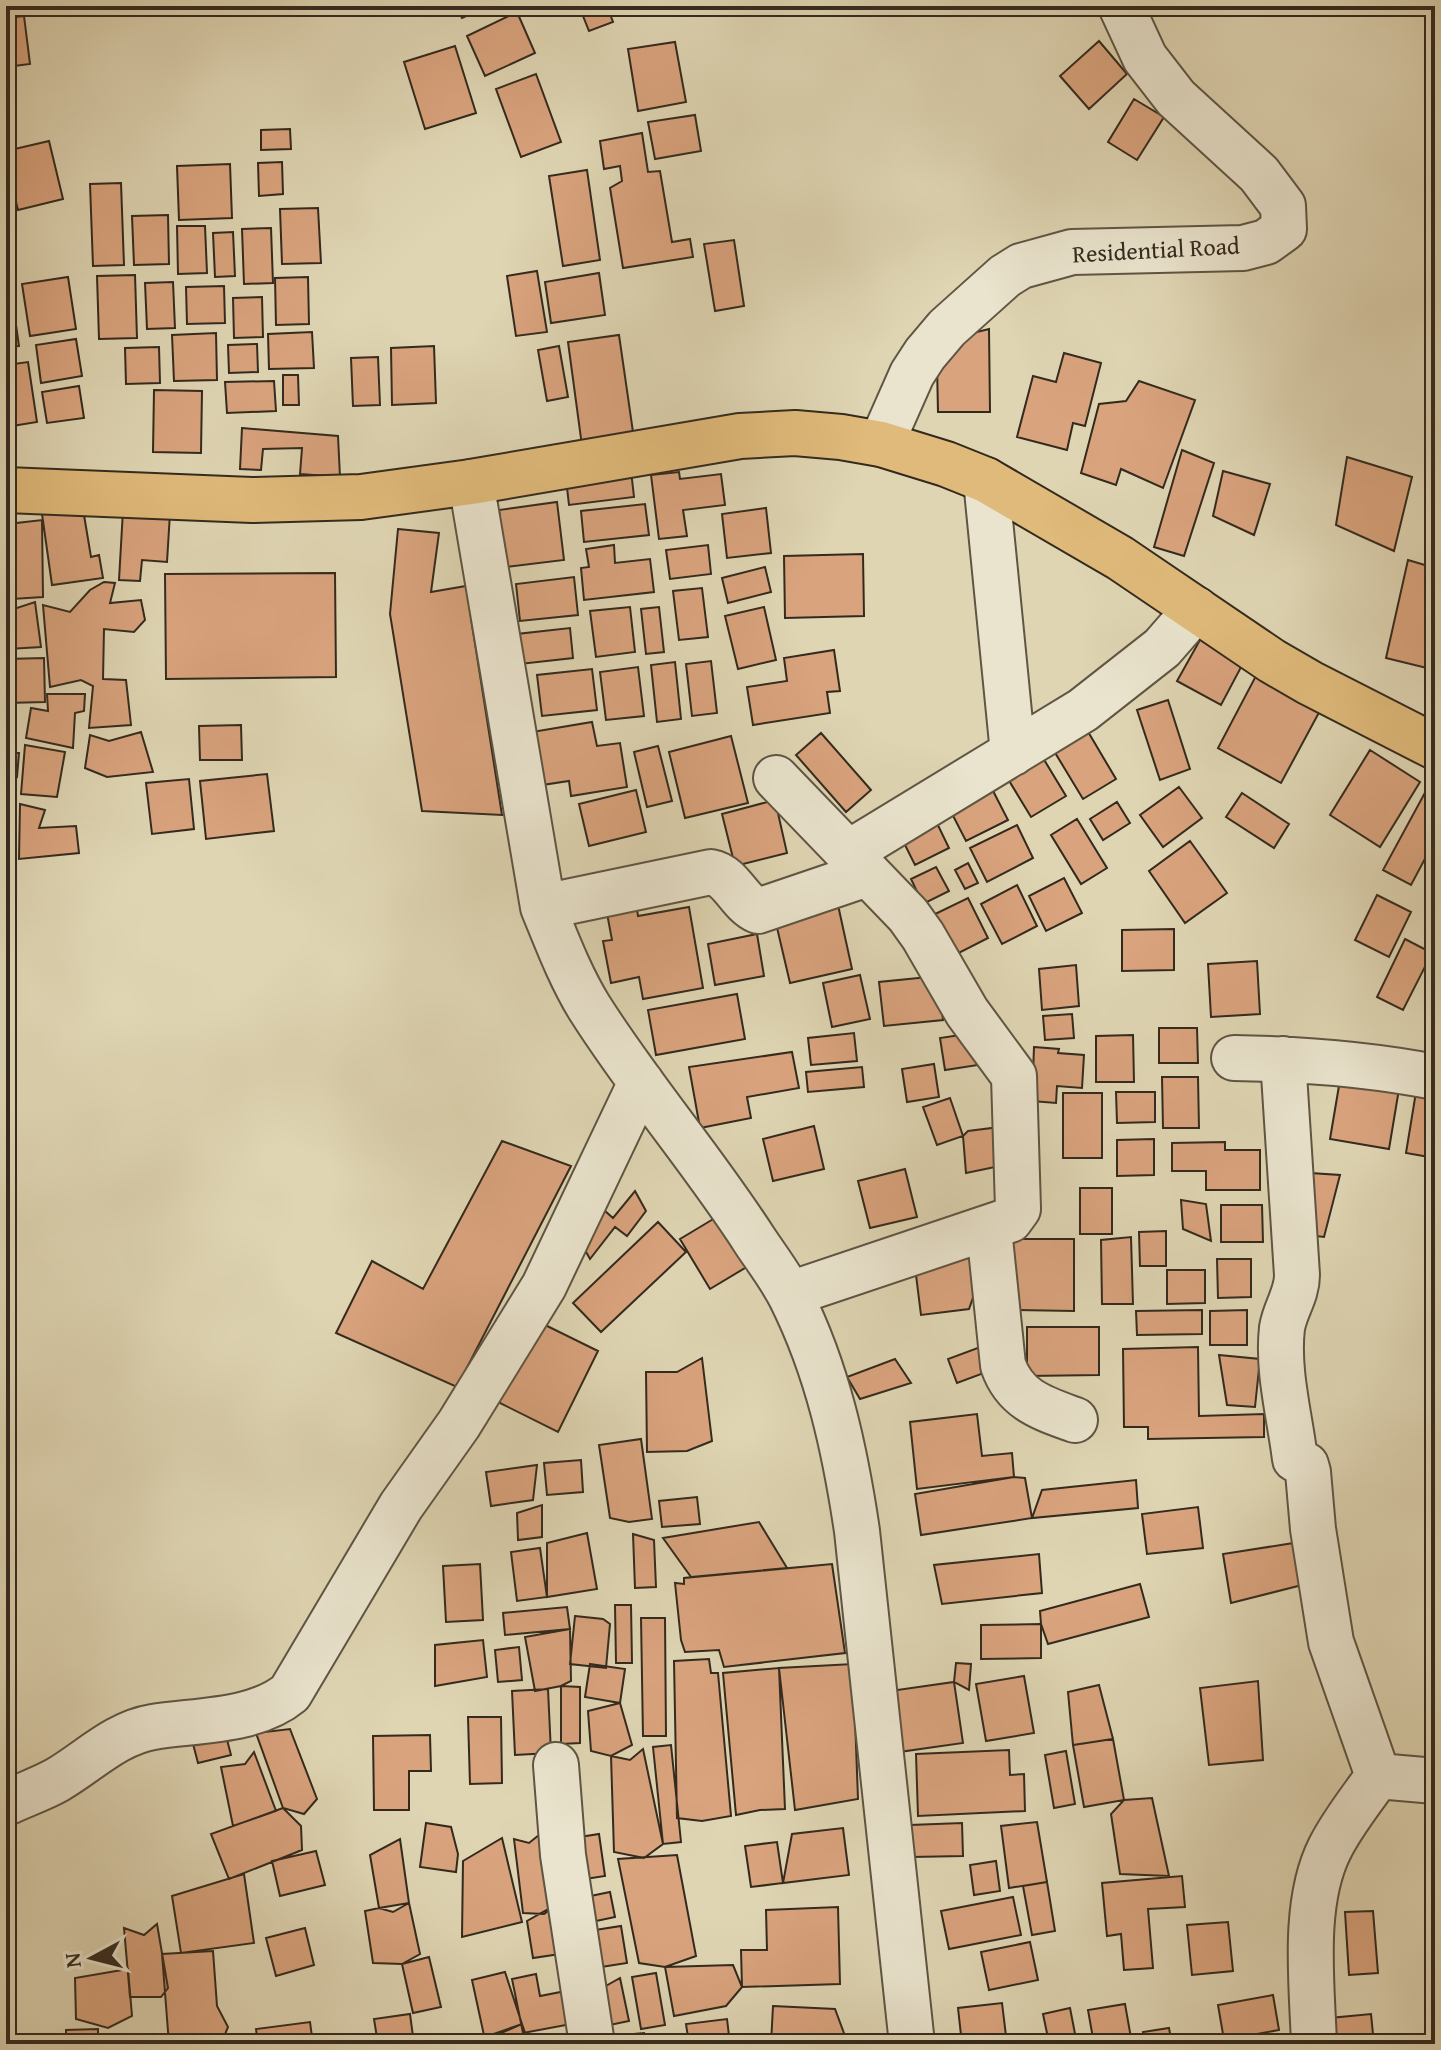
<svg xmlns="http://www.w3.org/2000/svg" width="1441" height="2050" font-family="'Gentium Book Plus',serif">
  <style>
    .building { fill: #d9a37d; stroke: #332a1e; stroke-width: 2 }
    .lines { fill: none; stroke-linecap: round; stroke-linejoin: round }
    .minor-casing { stroke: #5e5543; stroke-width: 48 }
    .major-casing { stroke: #332a1e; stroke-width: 48 }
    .minor { stroke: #eae4ce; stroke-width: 44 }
    .major { stroke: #e0ba7a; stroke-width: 44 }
    .labels { text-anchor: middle; stroke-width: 8; stroke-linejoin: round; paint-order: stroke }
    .street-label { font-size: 24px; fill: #332a1e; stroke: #eae4ce }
  </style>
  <rect width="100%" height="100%" fill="#dfd5b3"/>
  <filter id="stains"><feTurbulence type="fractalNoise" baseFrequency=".0025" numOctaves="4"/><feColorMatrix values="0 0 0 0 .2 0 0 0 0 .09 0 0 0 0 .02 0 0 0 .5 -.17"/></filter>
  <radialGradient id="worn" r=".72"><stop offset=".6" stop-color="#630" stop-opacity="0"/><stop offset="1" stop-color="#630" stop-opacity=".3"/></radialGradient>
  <path class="building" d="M456,6H489L462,18Z
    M579,6H607L613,22L589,31Z
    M517,12L535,53L485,76L467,36Z
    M24,16L30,64L6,67V18Z
    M1099,41L1127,74L1089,109L1060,76Z
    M675,42L686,102L638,111L628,49Z
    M455,46L476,113L425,129L404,62Z
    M536,74L561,142L521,157L496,89Z
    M1134,99L1164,117L1137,160L1108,142Z
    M695,115L701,151L655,159L648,122Z
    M290,129L291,149L261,150V130Z
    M642,133L648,172L660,171L672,242L690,239L693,257L623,268L610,188L622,181L620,166L604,169L600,141Z
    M49,141L63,199L18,210L6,161V151Z
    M282,162L283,194L259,196L258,163Z
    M230,164L232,218L179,220L177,166Z
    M587,170L600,260L563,266L549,176Z
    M121,183L124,265L93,266L90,184Z
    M318,208L321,263L282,264L280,209Z
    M168,215L169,264L134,265L132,216Z
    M177,226H205L207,273L178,274Z
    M271,228L273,283L244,284L242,229Z
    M233,232L235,276L215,277L213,233Z
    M734,240L744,306L715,311L704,244Z
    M6,253L12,295L6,296Z
    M537,271L547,332L516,336L507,276Z
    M599,273L605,315L551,323L545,282Z
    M135,275L137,338L99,339L97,276Z
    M68,277L76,329L30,336L22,284Z
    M308,277L309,324L276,325L275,278Z
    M173,282L175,328L147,329L145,283Z
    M224,286L225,323L187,324L186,287Z
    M262,297L263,337L234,338L233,298Z
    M13,304L19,346L6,348V305Z
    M989,329L990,412H938L937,365L952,338Z
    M312,332L314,368L269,369L268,334Z
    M216,333L217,380L174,381L172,335Z
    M619,335L634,439L582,446L568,342Z
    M76,339L82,376L41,383L36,345Z
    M257,344L258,372L229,373L228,345Z
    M434,346L436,403L392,405L391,348Z
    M559,346L568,397L547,401L538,350Z
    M159,347L160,383L126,384L125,348Z
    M1064,353L1101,363L1085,426L1073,423L1067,450L1017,437L1033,376L1056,382Z
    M378,357L380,405L353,406L351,358Z
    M28,362L37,422L6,427V365Z
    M283,375H298L299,405H283Z
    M274,381L276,411L227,413L225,382Z
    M1139,381L1195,400L1163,488L1121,469L1116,485L1081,473L1099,404L1126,401Z
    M79,386L84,418L47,423L42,392Z
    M154,390L202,391L201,453L153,452Z
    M242,428L338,436L340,477L300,474L302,448L263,449L261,470L240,469Z
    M1182,450L1214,463L1184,556L1154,547Z
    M1347,457L1412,477L1394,551L1336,525Z
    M630,462L634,497L569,505L565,470Z
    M1223,471L1270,484L1254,535L1213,516Z
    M679,472L680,479L721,474L725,505L683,510L687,536L659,539L651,475Z
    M557,502L564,560L506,567L499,510Z
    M645,504L649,535L584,542L581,511Z
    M766,508L771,553L727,558L722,514Z
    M83,509L91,557L99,555L103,578L52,585L42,514Z
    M123,510L170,513L167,562L142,560L140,581L119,580Z
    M42,520L43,597L12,599L8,524Z
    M398,529L439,533L431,592L466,586L502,815L422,811L390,614Z
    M614,545L615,563L650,559L654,592L584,600L581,568L589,567L586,549Z
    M708,545L711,574L670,579L666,550Z
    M863,554L864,616L785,618L784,556Z
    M1408,560L1435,568V670L1386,658Z
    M765,567L771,592L728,603L722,578Z
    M335,573L336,677L166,679L165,574Z
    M574,577L578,615L520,621L516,584Z
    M104,582L115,583L110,603L141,600L145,620L134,632L104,629L103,679L126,680L131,725L89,728L93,686L81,680L50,687L43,605L70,612L90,590Z
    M702,588L708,637L679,640L673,591Z
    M35,602L41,647L8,649L6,604L17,608Z
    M630,607L635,652L596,657L590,611Z
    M659,607L664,652L646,654L641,609Z
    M764,607L776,660L738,669L725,616Z
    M570,628L573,658L520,664L517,634Z
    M1205,631L1248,654L1221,705L1177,681Z
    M834,650L840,691L827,692L830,713L753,725L747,687L787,681L784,658Z
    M44,658L45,702L6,703V659Z
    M711,661L717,713L692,716L686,664Z
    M675,662L681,719L657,722L651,665Z
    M638,667L644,716L606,720L600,672Z
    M592,669L597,710L542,716L537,675Z
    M1258,672L1322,707L1281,783L1218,748Z
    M47,694H85L84,711L75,713L73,748L26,738L31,708L48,711Z
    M1168,700L1190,769L1160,780L1137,710Z
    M592,722L597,746L620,743L627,787L571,796L569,781L542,785L532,732Z
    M241,725L242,760H200L199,726Z
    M1087,730L1116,779L1083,799L1054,751Z
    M141,732L153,772L107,777L85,768L90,735L109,741Z
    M821,733L871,790L846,812L796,755Z
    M731,736L748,803L685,818L669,752Z
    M25,745L65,752L57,797L21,794Z
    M658,746L672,801L647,807L634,752Z
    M1370,750L1420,782L1380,847L1330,815Z
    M6,753H19L17,777L6,774Z
    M1040,753L1066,796L1031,817L1005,774Z
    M267,774L274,831L206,839L200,781Z
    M1434,776L1435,840L1411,885L1383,870Z
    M189,779L194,829L152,834L146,783Z
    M990,785L1008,820L966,841L948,806Z
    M1179,787L1202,818L1163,847L1140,815Z
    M636,790L646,832L589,846L579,804Z
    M1242,793L1289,824L1274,848L1226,817Z
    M775,800L787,853L735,866L722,814Z
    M1117,802L1130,823L1103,840L1090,819Z
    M20,804L45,810L39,828L76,826L79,853L19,859Z
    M934,817L949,848L915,865L900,835Z
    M1077,819L1107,868L1081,884L1051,835Z
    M1017,825L1033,858L987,882L970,848Z
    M1190,841L1227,893L1185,923L1149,871Z
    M968,863L978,883L965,889L955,870Z
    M936,867L949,891L923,904L911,879Z
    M1064,878L1082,913L1046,931L1029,896Z
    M1017,885L1037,926L1002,944L981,904Z
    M1377,895L1411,912L1389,957L1355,940Z
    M968,898L988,938L951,957L931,916Z
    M636,902L638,916L689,907L703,988L643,999L639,977L611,983L603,941L612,940L606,908Z
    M838,905L852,969L790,983L775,919Z
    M1174,929V970L1122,971V930Z
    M757,934L764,976L715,985L708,944Z
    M1405,939L1432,953L1403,1010L1377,997Z
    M1257,961L1260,1014L1211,1017L1208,964Z
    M1076,965L1079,1006L1042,1010L1039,969Z
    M860,975L870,1019L832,1027L823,983Z
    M938,976L943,1020L884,1026L879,982Z
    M737,994L745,1039L656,1055L648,1010Z
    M1072,1014L1074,1038L1045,1040L1043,1016Z
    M1159,1028H1197L1198,1063H1159Z
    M854,1033L857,1061L811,1065L808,1038Z
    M974,1033L978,1065L945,1070L940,1038Z
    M1133,1035L1134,1082H1096V1036Z
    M1034,1047L1059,1049L1058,1053L1084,1055L1082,1088L1057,1086L1056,1103L1032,1101Z
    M792,1052L799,1088L747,1097L751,1118L700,1128L689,1067Z
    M934,1064L939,1097L907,1102L902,1069Z
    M862,1067L864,1087L808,1092L806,1072Z
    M1341,1074L1400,1083L1389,1149L1330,1139Z
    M1162,1077H1198L1199,1128H1163Z
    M1116,1092H1155V1122L1117,1123Z
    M1416,1092L1435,1095V1158L1406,1153Z
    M1063,1093H1102V1158H1063Z
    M950,1098L963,1136L937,1145L923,1107Z
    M814,1126L824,1169L773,1181L763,1139Z
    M1000,1127V1166L966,1173L963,1136L968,1131Z
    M1154,1139V1175L1117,1176V1140Z
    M502,1141L571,1166L457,1387L336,1333L372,1261L423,1289Z
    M1225,1142V1150H1260V1190H1206V1171H1172V1143Z
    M905,1169L917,1217L870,1228L858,1181Z
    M1295,1172L1340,1175L1324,1237L1299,1234Z
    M1080,1188H1112V1234H1080Z
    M635,1191L646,1211L627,1236L615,1227L590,1259L580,1241L605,1211L613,1218Z
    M1181,1200L1206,1204L1211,1241L1183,1229Z
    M1221,1205H1262L1263,1242H1221Z
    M720,1215L750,1265L710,1289L680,1239Z
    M658,1222L686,1252L601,1332L573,1303Z
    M1166,1231V1266H1140L1139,1232Z
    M1131,1237L1133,1304H1102L1101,1240Z
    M1009,1239H1074V1311L1009,1310Z
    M972,1253L976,1289L969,1309L921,1315L914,1259Z
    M1217,1259H1251V1297L1218,1298Z
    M1167,1270H1205V1303L1167,1304Z
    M1202,1310V1334L1137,1335L1136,1311Z
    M1247,1310V1345H1210V1311Z
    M537,1321L598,1351L558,1432L498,1402Z
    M1027,1327H1099V1375L1027,1376Z
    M983,1346L992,1370L957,1383L948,1359Z
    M1198,1347L1199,1416L1264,1414V1437L1148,1439V1427H1124L1123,1349Z
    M1219,1355L1260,1359L1255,1407L1227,1405Z
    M702,1358L712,1441L687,1451L647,1452L646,1372H677Z
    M895,1359L911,1383L860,1399L847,1377Z
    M977,1414L982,1456L1012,1453L1014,1477L917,1489L910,1422Z
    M641,1439L652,1519L629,1522L610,1518L599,1445Z
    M581,1460L583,1492L547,1495L544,1463Z
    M537,1465L533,1500L491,1506L486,1472Z
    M1014,1477L1025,1478L1032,1518L921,1535L915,1494Z
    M1136,1480L1138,1508L1032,1518L1042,1490Z
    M697,1497L700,1524L662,1527L659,1501Z
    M542,1505V1537L518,1540L517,1513Z
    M1198,1507L1203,1548L1147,1554L1142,1514Z
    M759,1522L787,1568L691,1577L663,1538Z
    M587,1533L597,1589L547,1597V1543Z
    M633,1534L654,1540L656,1587L635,1588Z
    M1300,1542L1310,1583L1231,1603L1223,1554Z
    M540,1548L547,1597L517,1601L511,1552Z
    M1039,1554L1042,1593L942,1604L934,1565Z
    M480,1564L483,1620L446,1622L443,1566Z
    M832,1564L845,1653L724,1667L719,1650L685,1652L681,1640L675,1583L684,1584V1578Z
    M1140,1584L1149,1617L1048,1644L1041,1624L1040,1611Z
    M615,1605H631L632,1663H616Z
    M567,1607L570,1629L505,1635L503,1613Z
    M575,1616L603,1619L610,1624L606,1668L570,1664Z
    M641,1618H665L666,1736H643Z
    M1041,1624V1658L981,1659V1625Z
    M570,1629L571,1681L561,1686L535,1691L525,1637Z
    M483,1640L487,1677L435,1686V1645Z
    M519,1647L522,1680L498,1682L495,1650Z
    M709,1659L711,1673H718L731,1816L702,1821L677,1818L674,1661Z
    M956,1663L971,1664L969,1690L954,1682Z
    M590,1664L625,1669L620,1703L585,1697Z
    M853,1664L858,1799L795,1810L779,1668Z
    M779,1668L785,1809L760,1810L736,1815L723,1673Z
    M1024,1676L1034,1733L986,1741L976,1684Z
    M1258,1681L1263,1760L1209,1765L1200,1688Z
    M954,1682L963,1743L899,1752L890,1691Z
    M1099,1685L1113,1739L1073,1745L1068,1692Z
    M561,1686L580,1687V1743L561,1744Z
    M548,1689L551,1753L515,1755L512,1691Z
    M620,1703L632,1745L611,1756L591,1751L588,1711Z
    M468,1717H501L502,1783L470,1784Z
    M224,1728L231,1755L198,1763L191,1736Z
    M290,1729L317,1799L304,1814L283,1808L256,1733Z
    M430,1735L431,1771H409V1810H374L373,1736Z
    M1113,1739L1124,1800L1084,1807L1073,1745Z
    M671,1745L681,1842L663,1844L653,1747Z
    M643,1749L663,1844L644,1858L614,1852L611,1756L630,1760Z
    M1009,1750L1010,1775L1024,1774L1025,1811L918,1816L916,1754Z
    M1066,1751L1075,1804L1054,1808L1045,1755Z
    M254,1752L276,1811L233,1826L221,1767L245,1764Z
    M1152,1798L1169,1876L1120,1874L1111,1814L1124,1800Z
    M283,1808L301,1826L302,1850L229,1879L211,1834Z
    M1037,1822L1047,1882L1009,1888L1001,1826Z
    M426,1823L451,1827L458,1854L456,1872L420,1867Z
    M962,1823L963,1856L911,1857L910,1825Z
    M843,1828L849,1875L783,1883L792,1834Z
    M544,1831L559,1903L544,1914L523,1913L514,1839L529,1843Z
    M599,1834L605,1876L572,1881L567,1839Z
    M502,1838L522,1922L462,1937L463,1861Z
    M400,1839L409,1903L379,1908L370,1855Z
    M777,1842L783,1883L751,1887L745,1846Z
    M316,1851L325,1885L280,1896L272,1861Z
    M677,1855L696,1956L665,1967L639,1963L618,1859Z
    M996,1861L1000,1891L974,1895L970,1865Z
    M244,1874L254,1943L181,1953L172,1896Z
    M1182,1876L1185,1907L1148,1909L1153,1968L1124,1970L1121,1934L1107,1936L1102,1883Z
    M1047,1882L1055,1931L1032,1935L1023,1886Z
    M610,1892L615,1917L582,1924L576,1899Z
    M1013,1897L1021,1935L949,1949L941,1911Z
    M409,1903L420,1954L402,1964L373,1963L365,1911L379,1908L393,1912Z
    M559,1903L567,1953L533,1958L527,1921Z
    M838,1907L840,1984L742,1987L741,1950H767L766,1910Z
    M1373,1911L1378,1973L1349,1975L1345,1912Z
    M1228,1922L1233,1971L1192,1975L1187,1925Z
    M157,1924L168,1988L161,1997H130L124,1928L144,1935Z
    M621,1926L627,1963L588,1969L582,1932Z
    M305,1928L314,1965L276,1976L266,1938Z
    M1030,1942L1038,1980L989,1990L981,1952Z
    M213,1951L217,2006L228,2027L221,2044H169L162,1954Z
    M429,1957L441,2007L413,2013L402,1964Z
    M733,1965L742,1987L726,2006L674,2016L665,1967Z
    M128,1969L132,2016L108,2028L76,2019L75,1978Z
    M505,1972L522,2024L485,2040L472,1980Z
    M656,1973L665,2025L641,2029L632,1977Z
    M536,1974L540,1996L576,1989L582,2022L523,2033L512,1979Z
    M620,1978L629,2021L600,2027L604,1987Z
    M1273,1995L1279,2030L1224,2040L1218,2005Z
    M1002,2003L1007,2044H962L958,2008Z
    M1125,2004L1131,2038L1094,2044L1088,2010Z
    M773,2006L835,2009L848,2044H771Z
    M1070,2008L1077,2044H1033V2041L1048,2038L1043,2014Z
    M410,2014L414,2044H378L374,2019Z
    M1371,2014L1374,2044H1333L1330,2018Z
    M727,2019L730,2044H689L686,2024Z
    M310,2022L313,2044H258L256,2029Z
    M522,2024L529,2044H465Z
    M1169,2028L1172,2044H1145L1143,2032Z
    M98,2029V2044H66V2030Z
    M644,2033L645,2044H599V2037Z"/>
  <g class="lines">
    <g class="minor-casing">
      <path id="minor" d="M881,444L912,374L925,354L947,328L1005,276L1021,266L1072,252L1243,248L1266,242L1284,229L1283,206L1259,174L1176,98L1145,58L1121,6
        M986,480L1013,753
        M471,482L543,907C557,941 570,976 589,1007C640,1088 703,1160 755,1241C767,1259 781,1277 791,1297C828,1371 845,1450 857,1531L912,2044
        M776,778L908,915L923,936L967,1012L1014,1076L1018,1209L1010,1220L790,1294
        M848,853L1083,710L1162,648L1196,609
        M543,907L711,872C732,876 739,903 758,911L867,874
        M1234,1058C1302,1059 1368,1064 1435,1077
        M1283,1059L1297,1275C1297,1295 1285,1309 1282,1328C1277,1371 1290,1417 1295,1459L1306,1465L1308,1472L1313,1529L1331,1642L1378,1776L1435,1781
        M989,1229L1003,1365C1015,1400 1042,1408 1075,1420
        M556,1765L563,1855L592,2044
        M6,1803C23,1795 41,1789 57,1780C88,1762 116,1733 153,1727C196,1720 255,1722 290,1693L401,1506L459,1424L544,1286L641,1082
        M1314,2044C1312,1984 1302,1903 1330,1848C1343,1822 1362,1799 1378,1776"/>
    </g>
    <g class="major-casing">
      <path id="major" d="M6,490L252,500L361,497L471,482L740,436L795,433L841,437L881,444L946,464L986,480L1120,558L1272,661L1310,683L1435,747"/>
    </g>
    <use href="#minor" class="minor"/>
    <use href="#major" class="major"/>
  </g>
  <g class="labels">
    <g class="street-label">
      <text transform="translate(1156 250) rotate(-3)" y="8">Residential Road</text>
    </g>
  </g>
  <rect width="1441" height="2050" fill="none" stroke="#dfd5b3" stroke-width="32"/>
  <rect x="8" y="8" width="1425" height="2034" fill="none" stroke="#332a1e" stroke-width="4"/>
  <rect x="16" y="16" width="1409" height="2018" fill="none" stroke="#332a1e" stroke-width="2"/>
  <g transform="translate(92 1958) rotate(263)" stroke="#eae4ce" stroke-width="6" paint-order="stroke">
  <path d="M0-6L14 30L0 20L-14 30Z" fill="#332a1e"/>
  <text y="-12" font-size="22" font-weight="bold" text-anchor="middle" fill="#332a1e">N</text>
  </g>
  <rect width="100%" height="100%" filter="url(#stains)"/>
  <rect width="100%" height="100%" fill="url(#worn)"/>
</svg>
